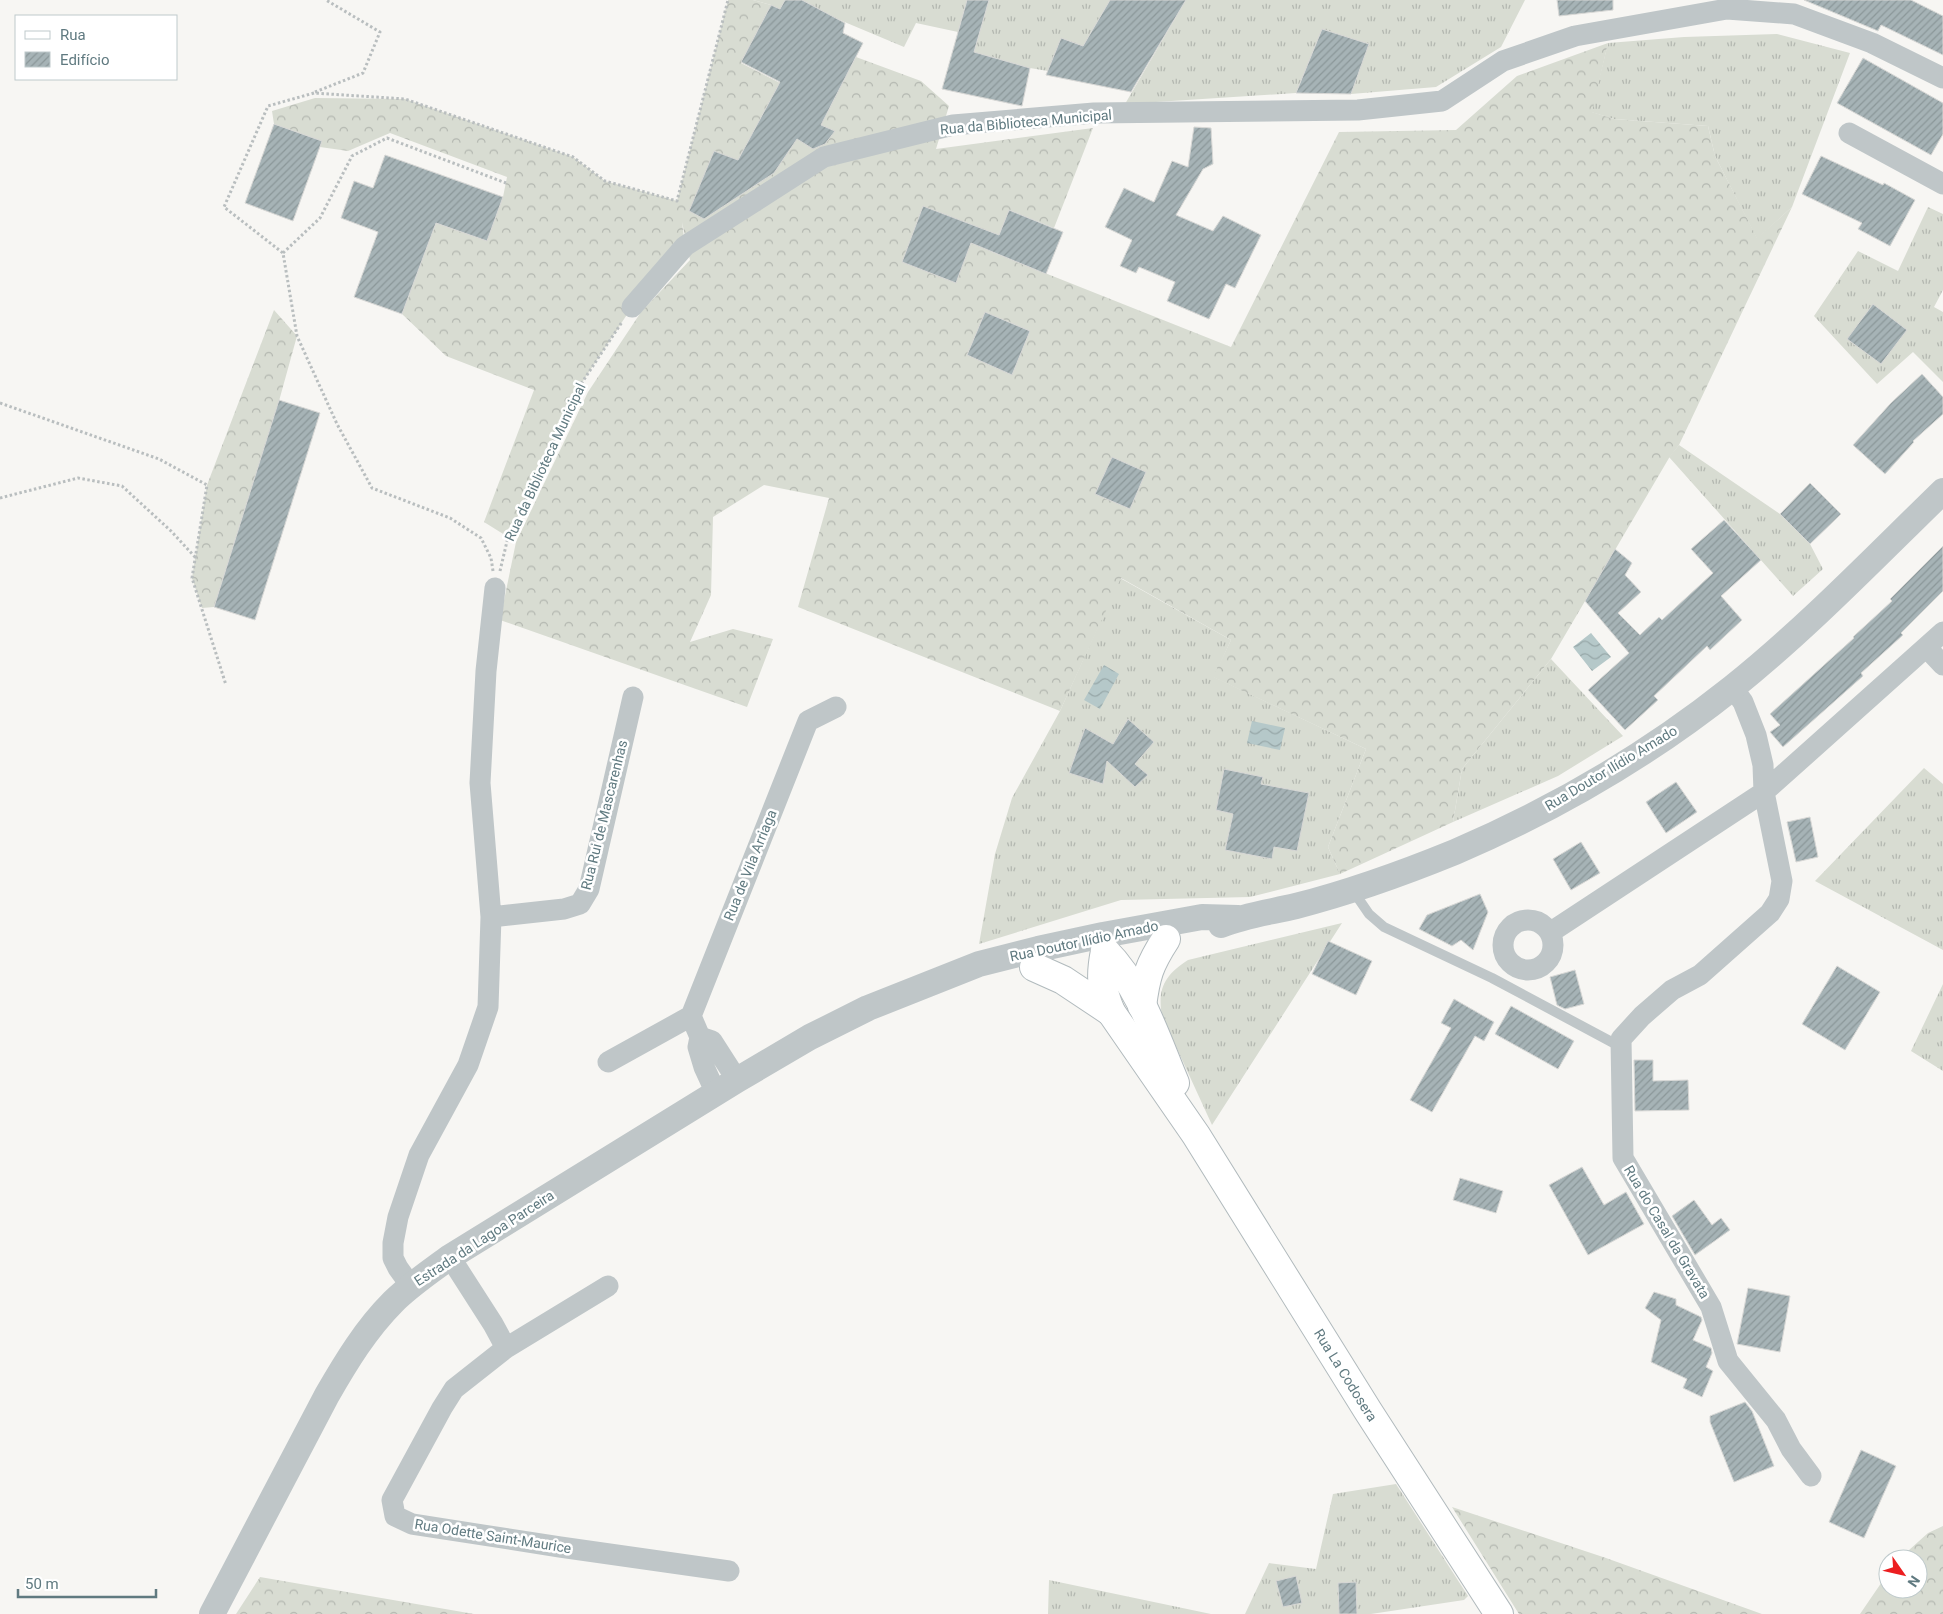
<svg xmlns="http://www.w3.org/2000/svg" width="1943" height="1614" font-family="Roboto,sans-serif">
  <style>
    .grass { fill: url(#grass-tufts) }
    .forest { fill: url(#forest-crowns); fill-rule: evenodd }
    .water { fill: url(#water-waves) }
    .building { fill: url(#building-hatch); stroke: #d8d8d6 }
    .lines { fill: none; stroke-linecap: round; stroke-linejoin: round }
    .secondary-casing { stroke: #b1babd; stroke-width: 30 }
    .path { stroke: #b9bebf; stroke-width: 3; stroke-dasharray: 2.5 2.5; stroke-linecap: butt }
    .service { stroke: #bfc6c8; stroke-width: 10 }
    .minor { stroke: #bfc6c8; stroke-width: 21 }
    .tertiary { stroke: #bfc6c8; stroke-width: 26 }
    .secondary { stroke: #fff; stroke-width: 28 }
    .labels { text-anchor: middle; stroke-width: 5; stroke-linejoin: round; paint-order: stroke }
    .street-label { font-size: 14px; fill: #607a80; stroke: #fff }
  </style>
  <defs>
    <pattern id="grass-tufts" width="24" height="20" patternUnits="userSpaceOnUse" patternTransform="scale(1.25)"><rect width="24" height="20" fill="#d8dcd2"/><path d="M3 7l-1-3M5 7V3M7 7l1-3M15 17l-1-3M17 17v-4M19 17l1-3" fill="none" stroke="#b3b7b0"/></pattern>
    <pattern id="forest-crowns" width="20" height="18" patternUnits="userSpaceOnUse" patternTransform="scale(1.25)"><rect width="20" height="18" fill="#d8dcd2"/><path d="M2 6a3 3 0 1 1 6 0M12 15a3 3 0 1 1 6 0" fill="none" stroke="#b3b7b0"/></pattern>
    <pattern id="water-waves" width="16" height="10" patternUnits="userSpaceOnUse" patternTransform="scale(1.25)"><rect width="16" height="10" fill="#b5c8c9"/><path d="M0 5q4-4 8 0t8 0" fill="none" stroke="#97a7a8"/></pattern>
    <pattern id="building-hatch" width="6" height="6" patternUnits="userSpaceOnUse" patternTransform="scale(1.25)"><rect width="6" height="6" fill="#a6b3b6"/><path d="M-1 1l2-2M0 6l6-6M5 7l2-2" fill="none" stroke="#8b9799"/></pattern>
  </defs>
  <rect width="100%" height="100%" fill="#f7f6f3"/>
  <path class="grass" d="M753,0H785L780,9L771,5Z
    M802,0H967L958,32L916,23L904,47L835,18Z
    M989,0H1110L1083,46L1061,38L1048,71L1030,68L974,52Z
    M1186,0H1525L1501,47L1436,87L1351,94L1368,44L1322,29L1296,93L1125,104Z
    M1777,34L1850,53L1792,207L1757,239L1715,156L1708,126L1614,119L1591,112L1608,43L1684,37Z
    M1928,207L1943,214V290L1934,307L1943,312V382L1913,352L1877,384L1814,316L1858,251L1898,271Z
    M1679,445L1780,514L1810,544L1823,569L1793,596L1669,457Z
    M1120,578L1231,640L1214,677L1366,749L1328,847L1340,874L1250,897L1121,900L979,944L995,854L1012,798L1060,711Z
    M1551,659L1623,736L1558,776L1453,822L1462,769Z
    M1924,768L1943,784V950L1815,881Z
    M1342,923L1212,1125L1162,1016C1157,988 1165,975 1188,960Z
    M1943,984V1071L1911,1051Z
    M1396,1484L1468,1596L1464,1600L1371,1614H1245L1269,1563L1316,1569L1333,1494Z
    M1049,1580L1211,1614H1048Z"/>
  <path class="forest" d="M728,0H753L771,5L741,63L829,108L856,57L921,81L949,106L936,149L1093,128L1054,228L1009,210L992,252L1231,347L1339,132L1456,130L1517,76L1608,43L1592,112L1614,119L1708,126L1715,156L1757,238L1792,207L1679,445L1669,458L1551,659L1462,769L1453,822L1340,874L1328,847L1366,749L1213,677L1231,640L1121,578L1060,711L798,607L829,498L764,485L713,517L711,595L690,642L733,629L773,639L747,707L500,620L516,542L588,392L641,312L690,260L682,222L685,246L632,307L579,387L508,537L484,522L534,390L446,356L402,314L436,223L487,241L503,197L507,177L390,133L348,151L320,147L322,141L274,124L272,111L315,98L405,99L573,157L605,181L677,201ZM985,312L1030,331L1012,374L967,355Z
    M274,310L297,336L279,401L214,607L202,608L192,578L207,485Z
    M1452,1507L1606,1558L1762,1614H1519Z
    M1943,1526V1614H1860L1888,1573V1589H1918V1559H1899L1928,1533Z
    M260,1577L474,1614H236Z"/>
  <path class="water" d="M1591,633L1611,657L1592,671L1573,647Z
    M1104,665L1119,674L1100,709L1084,700Z
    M1252,721L1285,728L1280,750L1247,743Z"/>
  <path class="building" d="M785,0H802L845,23L843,33L863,43L821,125L835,131L825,144L813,149L797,139L774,173L704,219L689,211L714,151L738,160L780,82L741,62L771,5L780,9Z
    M967,0H989L974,52L1030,68L1022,106L942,89Z
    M1110,0H1186L1131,92L1046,75L1061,38L1083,46Z
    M1557,0H1613V10L1559,16Z
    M1804,0H1911L1943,16V55L1881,25L1878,31Z
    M1322,29L1369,44L1351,94L1296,93Z
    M1863,58L1943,103V134L1931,155L1837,103Z
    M274,124L322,141L293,221L245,203Z
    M1194,127L1211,128L1213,164L1203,169L1176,215L1213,231L1223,216L1261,235L1235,288L1226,284L1209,319L1167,301L1175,282L1139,267L1136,273L1120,266L1132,240L1105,227L1124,188L1154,202L1172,161L1188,167Z
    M385,155L503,197L487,241L436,223L402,314L354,297L378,232L341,218L354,181L373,188Z
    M1821,156L1883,185L1884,183L1915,200L1890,246L1858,229L1862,223L1802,194Z
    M923,206L999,235L1009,210L1063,232L1046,274L971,243L956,283L902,262Z
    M1873,304L1907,330L1881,364L1847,339Z
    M985,312L1030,331L1012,375L967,355Z
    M1922,374L1943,397V414L1913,441L1914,442L1885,474L1853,445L1891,403Z
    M279,400L320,413L255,620L214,607Z
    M1112,457L1146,472L1130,509L1095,494Z
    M1810,483L1841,514L1810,544L1780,514Z
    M1724,520L1761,560L1721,596L1742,620L1710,650L1707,646L1654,696L1658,700L1625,730L1588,690L1629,653L1585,601L1615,549L1632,563L1625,575L1641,592L1618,613L1640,635L1659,617L1662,620L1713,573L1691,549Z
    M1943,546V591L1901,633L1903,635L1861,673L1863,676L1783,747L1770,732L1780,725L1770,714L1854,638L1853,637L1892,601L1890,599Z
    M1128,719L1154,742L1135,764L1148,775L1135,787L1107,761L1103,784L1069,773L1085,728L1113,744Z
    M1224,769L1263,777L1261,784L1309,793L1297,851L1274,847L1272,859L1225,850L1233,814L1216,810Z
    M1676,782L1697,812L1666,833L1646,802Z
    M1810,817L1818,857L1796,862L1787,822Z
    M1581,842L1600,873L1571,890L1553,859Z
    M1480,894L1488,912L1473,950L1461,940L1452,946L1419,929L1427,915Z
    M1328,941L1372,961L1356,995L1312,974Z
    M1837,966L1880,992L1845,1050L1802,1024Z
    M1575,970L1584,1004L1565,1009L1557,1005L1550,977Z
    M1454,999L1494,1022L1484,1041L1475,1036L1432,1112L1410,1100L1451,1028L1441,1023Z
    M1511,1006L1574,1041L1558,1069L1495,1034Z
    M1634,1060H1653V1081L1688,1080L1689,1110L1635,1111Z
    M1582,1167L1604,1205L1626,1192L1644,1224L1588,1255L1549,1185Z
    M1460,1178L1503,1191L1496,1213L1453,1200Z
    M1694,1200L1712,1225L1721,1218L1730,1230L1695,1255L1672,1216Z
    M1748,1288L1790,1296L1780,1352L1737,1344Z
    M1654,1292L1676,1299V1305L1701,1317L1702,1320L1693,1340L1711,1348L1712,1353L1706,1367L1713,1371L1702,1397L1683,1388L1687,1379L1651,1362L1661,1320L1645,1308Z
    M1745,1402L1752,1411L1774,1466L1734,1482L1710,1422V1416Z
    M1861,1450L1896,1466L1864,1538L1829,1522Z
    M1296,1576L1302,1603L1283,1607L1276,1581Z
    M1356,1582L1357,1614H1339L1338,1583Z"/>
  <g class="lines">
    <g class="secondary-casing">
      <g id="secondary">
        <path id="s1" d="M1105,951C1100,976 1101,988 1111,1012L1196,1135L1368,1411L1499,1614"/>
        <path d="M1105,951C1140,986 1156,1038 1175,1083"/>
        <path d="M1034,967L1063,980L1111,1012"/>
        <path d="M1142,1006C1146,976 1149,965 1166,939"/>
      </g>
    </g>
    <path class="path" d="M315,92L363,73L380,32L326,0
      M283,253L320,218L352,156L387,138L506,183
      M0,403L159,459L207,485L192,578L226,685
      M0,498L78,478L122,486L171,531L195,557
      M493,571L491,558L481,538L450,518L372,488L337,424L297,336L283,253L224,207L268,106L314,93L405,99L573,157L605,181L677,201L728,0
      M500,571L508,537L579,387L622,322"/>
    <path class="service" d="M1356,889L1358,898L1369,914L1384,927L1492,978L1621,1047"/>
    <path class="minor" d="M1849,133L1943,184
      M632,307L685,246L824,157L953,125L1094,113L1358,110L1442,101L1503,61L1575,36L1727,9L1794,14L1872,43L1943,78
      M1927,648L1943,665
      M1732,687L1743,702L1756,735L1763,765L1764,792L1782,881L1779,899L1770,913L1700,975L1672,990L1642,1016L1621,1039L1623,1158L1711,1307L1728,1361L1776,1420L1791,1449L1811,1476
      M491,917L564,909L580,904L589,889L633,697
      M1503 945a25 25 0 1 1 50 0a25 25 0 1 1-50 0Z
      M1551,932L1764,792L1943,632
      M700,1037L712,1041L737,1080
      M608,1062L691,1016
      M716,1093L704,1067L698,1047L700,1037L691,1016L808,721L836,707
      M450,1257L493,1324L506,1348L454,1389L442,1408L392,1500L395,1516L412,1524L560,1547L729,1571
      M411,1286L398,1268L393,1258V1243L398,1217L419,1155L468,1065L488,1007L491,917L480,783L486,671L495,588
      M506,1348L608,1286"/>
    <path class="tertiary" d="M1221,925C1245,915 1271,912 1296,906C1347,893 1406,872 1455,852C1553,810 1648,755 1732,688C1807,628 1874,558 1943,491
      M212,1614L327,1395C346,1362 366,1329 393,1302C410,1285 431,1271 450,1257L737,1080L810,1037L868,1008L979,964L1038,949L1103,935L1202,917L1238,918"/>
    <use href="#secondary" class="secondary"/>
  </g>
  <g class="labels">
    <g class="street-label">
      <text transform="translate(1026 122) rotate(-5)" y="5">Rua da Biblioteca Municipal</text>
      <text transform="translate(545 462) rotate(-65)" y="5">Rua da Biblioteca Municipal</text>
      <text transform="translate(1611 768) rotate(-31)" y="5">Rua Doutor Ilídio Amado</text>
      <text transform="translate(604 815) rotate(-76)" y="5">Rua Rui de Mascarenhas</text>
      <text transform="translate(750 865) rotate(-68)" y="5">Rua de Vila Arriaga</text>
      <text transform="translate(1084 941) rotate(-12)" y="5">Rua Doutor Ilídio Amado</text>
      <text transform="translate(1667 1232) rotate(59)" y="5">Rua do Casal da Gravata</text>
      <text transform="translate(484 1238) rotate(-33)" y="5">Estrada da Lagoa Parceira</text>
      <text dy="5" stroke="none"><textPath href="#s1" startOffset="495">Rua La Codosera</textPath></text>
      <text transform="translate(493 1536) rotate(9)" y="5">Rua Odette Saint-Maurice</text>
    </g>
  </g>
  <rect x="15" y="15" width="162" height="65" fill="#ffffff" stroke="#bfcacc"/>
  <rect x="25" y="31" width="25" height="8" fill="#ffffff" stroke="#bfcacc"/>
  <text x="60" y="40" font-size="15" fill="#607a80">Rua</text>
  <rect x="25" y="52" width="25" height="15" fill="url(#building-hatch)" stroke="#bfcacc"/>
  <text x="60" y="65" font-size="15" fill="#607a80">Edifício</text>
  <g transform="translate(1903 1574) rotate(124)"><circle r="24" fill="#ffffff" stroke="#bfcacc"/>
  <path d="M0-4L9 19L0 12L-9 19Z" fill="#ec1e20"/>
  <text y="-8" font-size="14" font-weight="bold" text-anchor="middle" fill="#607a80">N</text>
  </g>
  <path d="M18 1589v8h138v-8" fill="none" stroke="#607a80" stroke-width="2.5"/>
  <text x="25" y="1589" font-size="15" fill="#607a80" stroke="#ffffff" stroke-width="4" paint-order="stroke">50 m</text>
</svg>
